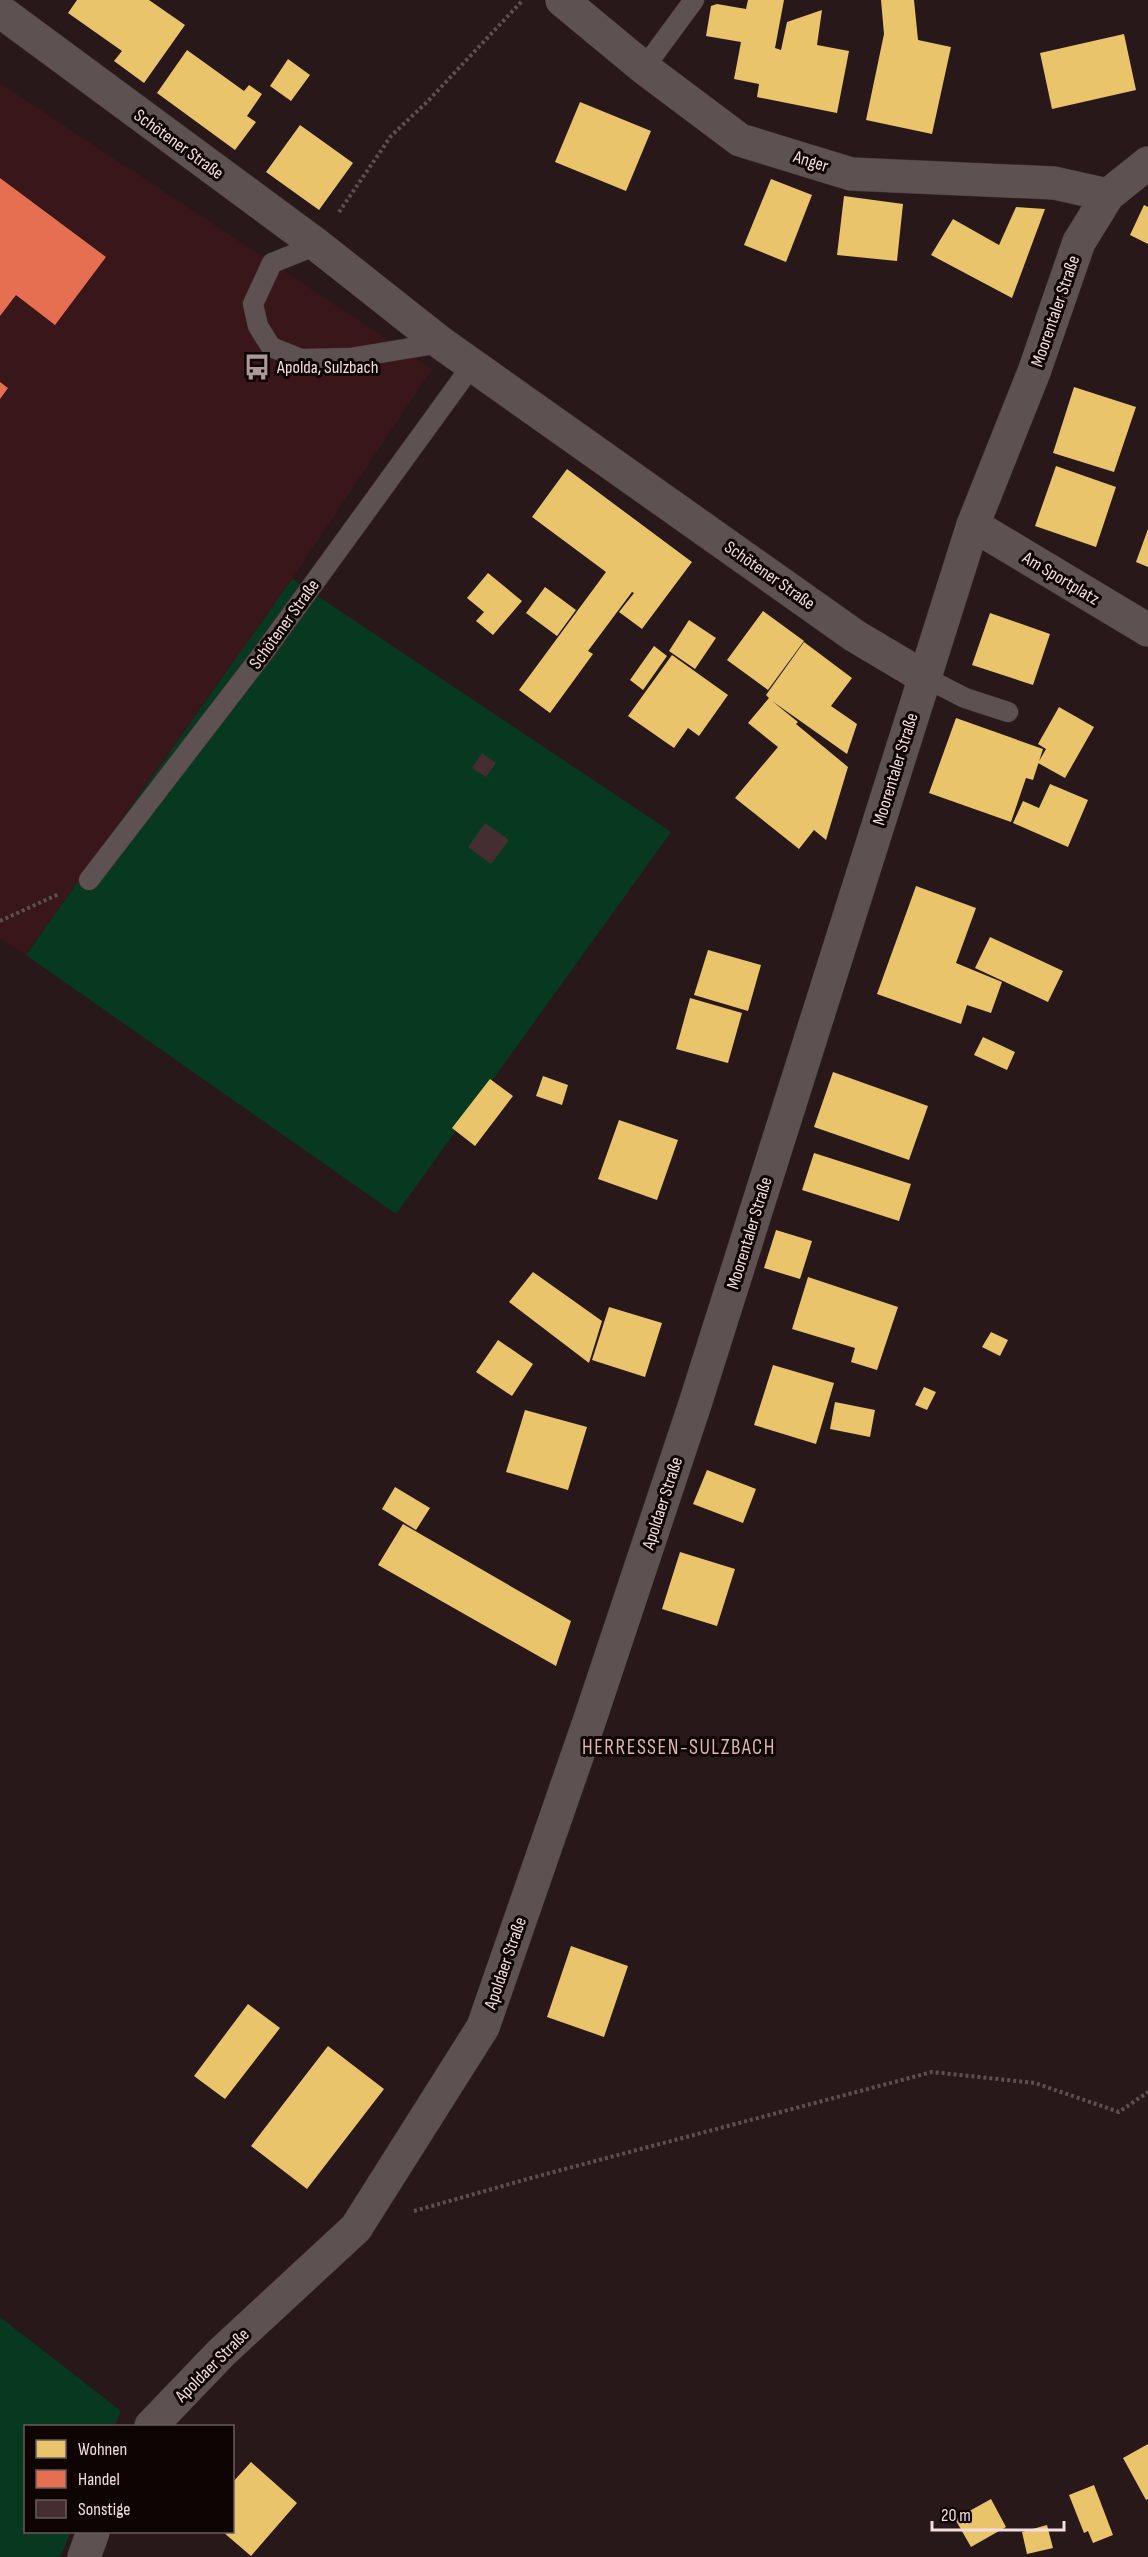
<svg xmlns="http://www.w3.org/2000/svg" width="1148" height="2557" font-family="'Sofia Sans Condensed',sans-serif">
  <style>
    .built { fill: #391619 }
    .green { fill: #06391f }
    .homes { fill: #e9c46a }
    .shops { fill: #e76f51 }
    .building { fill: #452e31 }
    .lines { fill: none; stroke-linecap: round; stroke-linejoin: round }
    .service-casing { stroke: #423435; stroke-width: 21 }
    .minor-casing { stroke: #423435; stroke-width: 34 }
    .tertiary-casing { stroke: #423435; stroke-width: 34 }
    .path { stroke: #5e5051; stroke-width: 4; stroke-dasharray: 3 3; stroke-linecap: butt }
    .service { stroke: #5e5152; stroke-width: 20 }
    .minor { stroke: #5e5152; stroke-width: 33 }
    .tertiary { stroke: #5e5152; stroke-width: 33 }
    .labels { text-anchor: middle; stroke-width: 6; stroke-linejoin: round; paint-order: stroke }
    .street-label { font-size: 18px; fill: #f3dddd; stroke: #0f0404 }
    .poi-label { font-size: 18px; fill: #f3dddd; stroke: #0f0404; text-anchor: start }
    .quarter-label { font-size: 21px; letter-spacing: 1.5px; fill: #dfb4b5; stroke: #0f0404 }
  </style>
  <rect width="100%" height="100%" fill="#29181a"/>
  <path class="built" d="M0,83L432,369L292,579L26,955L0,939Z"/>
  <path class="green" d="M292,579L671,832L396,1214L26,955Z
    M0,2317L121,2411L114,2426H26V2532H71L60,2557H0Z"/>
  <path class="homes" d="M77,0H149L185,25L144,83L114,61L122,51L68,13Z
    M748,0H784L775,48L781,50L787,22L822,10L817,45L849,51L837,113L757,97L759,84L734,79L741,42L706,36L711,6L717,4L746,9Z
    M881,0H914L918,40L951,47L932,134L866,120L884,34Z
    M1124,34L1136,90L1052,109L1040,53Z
    M187,50L244,91L249,85L262,94L247,116L256,122L235,150L157,93Z
    M288,59L310,75L291,101L270,86Z
    M580,102L651,131L626,191L555,162Z
    M300,125L353,163L319,210L266,172Z
    M771,179L812,195L786,262L744,245Z
    M844,196L903,204L897,261L837,255Z
    M1144,205L1148,207V244L1130,235Z
    M1016,207L1045,209L1012,298L931,255L953,219L999,245Z
    M1074,387L1136,407L1114,472L1053,453Z
    M1056,466L1116,487L1096,547L1035,526Z
    M567,469L692,562L642,629L619,612L634,593L632,592L588,651L593,654L550,713L519,690L606,572L532,517Z
    M1148,529V567L1136,562Z
    M488,573L522,601L493,635L476,621L484,612L467,598Z
    M545,587L576,610L557,636L526,613Z
    M763,611L804,641L768,690L727,660Z
    M990,613L1050,634L1033,685L972,665Z
    M689,620L716,638L695,669L669,651Z
    M804,642L852,678L831,706L857,724L847,754L772,701L798,722L796,724L848,767L826,840L814,830L799,849L735,798L778,747L748,723L769,698L766,695Z
    M654,646L667,656L643,690L630,680Z
    M672,655L728,695L699,736L688,728L674,748L628,716Z
    M1059,707L1094,727L1065,778L1038,763L1046,749L1038,744Z
    M956,718L1043,749L1033,780L1026,778L1011,822L929,793Z
    M1050,784L1088,800L1068,847L1013,823L1023,801L1039,808Z
    M916,886L976,908L956,963L1002,982L991,1013L967,1005L961,1024L877,994Z
    M990,937L1063,971L1048,1002L975,968Z
    M708,950L761,965L748,1011L694,995Z
    M690,998L742,1013L728,1063L676,1049Z
    M983,1037L1015,1052L1007,1070L974,1055Z
    M833,1072L928,1106L909,1160L814,1127Z
    M543,1076L568,1085L562,1105L536,1096Z
    M490,1079L513,1096L475,1146L452,1128Z
    M619,1120L678,1140L657,1200L598,1179Z
    M814,1153L911,1184L899,1221L802,1190Z
    M776,1230L812,1241L800,1279L764,1268Z
    M533,1272L602,1321L589,1363L509,1302Z
    M808,1277L898,1307L877,1370L851,1362L855,1348L792,1329Z
    M609,1307L662,1323L645,1377L592,1360Z
    M991,1332L1008,1340L1000,1356L982,1347Z
    M498,1340L533,1364L512,1396L476,1372Z
    M773,1365L834,1383L816,1444L754,1425Z
    M924,1387L936,1392L927,1410L915,1405Z
    M835,1402L875,1410L870,1437L830,1429Z
    M525,1410L587,1427L568,1490L506,1472Z
    M707,1470L756,1489L743,1523L693,1504Z
    M395,1487L430,1508L416,1530L382,1509Z
    M403,1524L571,1621L556,1666L378,1565Z
    M680,1552L735,1569L717,1626L662,1609Z
    M571,1946L628,1966L604,2037L547,2017Z
    M248,2004L280,2028L225,2099L194,2076Z
    M328,2046L384,2089L307,2189L251,2146Z
    M1148,2444V2499L1146,2500L1123,2458Z
    M251,2462L297,2503L251,2556L223,2532H232V2483Z
    M1094,2485L1113,2535L1093,2543L1088,2531L1084,2533L1069,2495Z
    M991,2499L1006,2527L971,2547L955,2519Z
    M1047,2525L1053,2548L1027,2554L1022,2532Z"/>
  <path class="shops" d="M0,178L106,257L55,325L16,295L0,316Z
    M0,382L8,388L0,399Z"/>
  <path class="building" d="M482,753L496,763L486,777L472,768Z
    M485,823L509,840L491,864L468,847Z"/>
  <g class="lines">
    <g class="service-casing">
      <path id="service" d="M644,68L694,0
        M317,245L272,263L253,304L258,326L271,347L301,359L350,358L441,343
        M924,677L965,698L1008,712
        M89,880L264,652L473,364"/>
    </g>
    <g class="minor-casing">
      <path id="minor" d="M562,0L644,68L740,140L851,174L1054,183L1108,195
        M0,11L317,245L441,343L855,636L924,677
        M973,525L1148,630"/>
    </g>
    <g class="tertiary-casing">
      <path id="tertiary" d="M151,2426L221,2353L356,2228L483,2027L590,1719L695,1404L973,525L1034,372L1079,242L1108,195L1148,163
        M84,2557L93,2532"/>
    </g>
    <path class="path" d="M339,212L391,136L427,102L522,1
      M0,921L59,894
      M414,2211L531,2178L932,2072L1035,2083L1119,2112L1148,2092"/>
    <use href="#service" class="service"/>
    <use href="#minor" class="minor"/>
    <use href="#tertiary" class="tertiary"/>
  </g>
  <defs>
    <g id="bus-bare" transform="scale(2.07)"><path d="M-5-6H5V4H4V6H2V4H-2V6H-4V4H-5ZM-3.5-4V0h7V-4ZM-3.5 1.2v1.5H-2V1.2ZM2 1.2v1.5H3.5V1.2Z" fill="#ac9899" stroke="#0f0404" stroke-width="2.5" paint-order="stroke"/></g>
  </defs>
  <g fill-rule="evenodd">
    <use href="#bus-bare" x="257" y="367"/>
  </g>
  <g class="labels">
    <g class="street-label">
      <text transform="translate(179 144) rotate(36)" y="6">Schötener Straße</text>
      <text transform="translate(811 161) rotate(17)" y="6">Anger</text>
      <text transform="translate(1055 311) rotate(-71)" y="6">Moorentaler Straße</text>
      <text transform="translate(770 575) rotate(35)" y="6">Schötener Straße</text>
      <text transform="translate(1061 578) rotate(31)" y="6">Am Sportplatz</text>
      <text transform="translate(284 624) rotate(-54)" y="6">Schötener Straße</text>
      <text transform="translate(895 769) rotate(-73)" y="6">Moorentaler Straße</text>
      <text transform="translate(749 1233) rotate(-73)" y="6">Moorentaler Straße</text>
      <text transform="translate(662 1503) rotate(-72)" y="6">Apoldaer Straße</text>
      <text transform="translate(505 1963) rotate(-71)" y="6">Apoldaer Straße</text>
      <text transform="translate(212 2365) rotate(-45)" y="6">Apoldaer Straße</text>
    </g>
    <g class="poi-label">
      <text x="277" y="373">Apolda, Sulzbach</text>
    </g>
    <g class="quarter-label">
      <text x="679" y="1754">HERRESSEN-SULZBACH</text>
    </g>
  </g>
  <rect x="24" y="2425" width="210" height="108" fill="#0f0404" stroke="#6a5b5b" stroke-width="1.5"/>
  <rect x="36" y="2440" width="30" height="18" fill="#e9c46a" stroke="#6a5b5b" stroke-width="1.5"/>
  <text x="78" y="2455" font-size="18" fill="#f3dddd">Wohnen</text>
  <rect x="36" y="2470" width="30" height="18" fill="#e76f51" stroke="#6a5b5b" stroke-width="1.5"/>
  <text x="78" y="2485" font-size="18" fill="#f3dddd">Handel</text>
  <rect x="36" y="2500" width="30" height="18" fill="#452e31" stroke="#6a5b5b" stroke-width="1.5"/>
  <text x="78" y="2515" font-size="18" fill="#f3dddd">Sonstige</text>
  <path d="M932 2521v9h132v-9" fill="none" stroke="#f3dddd" stroke-width="3"/>
  <text x="941" y="2521" font-size="18" fill="#f3dddd" stroke="#0f0404" stroke-width="4.5" paint-order="stroke">20 m</text>
</svg>
